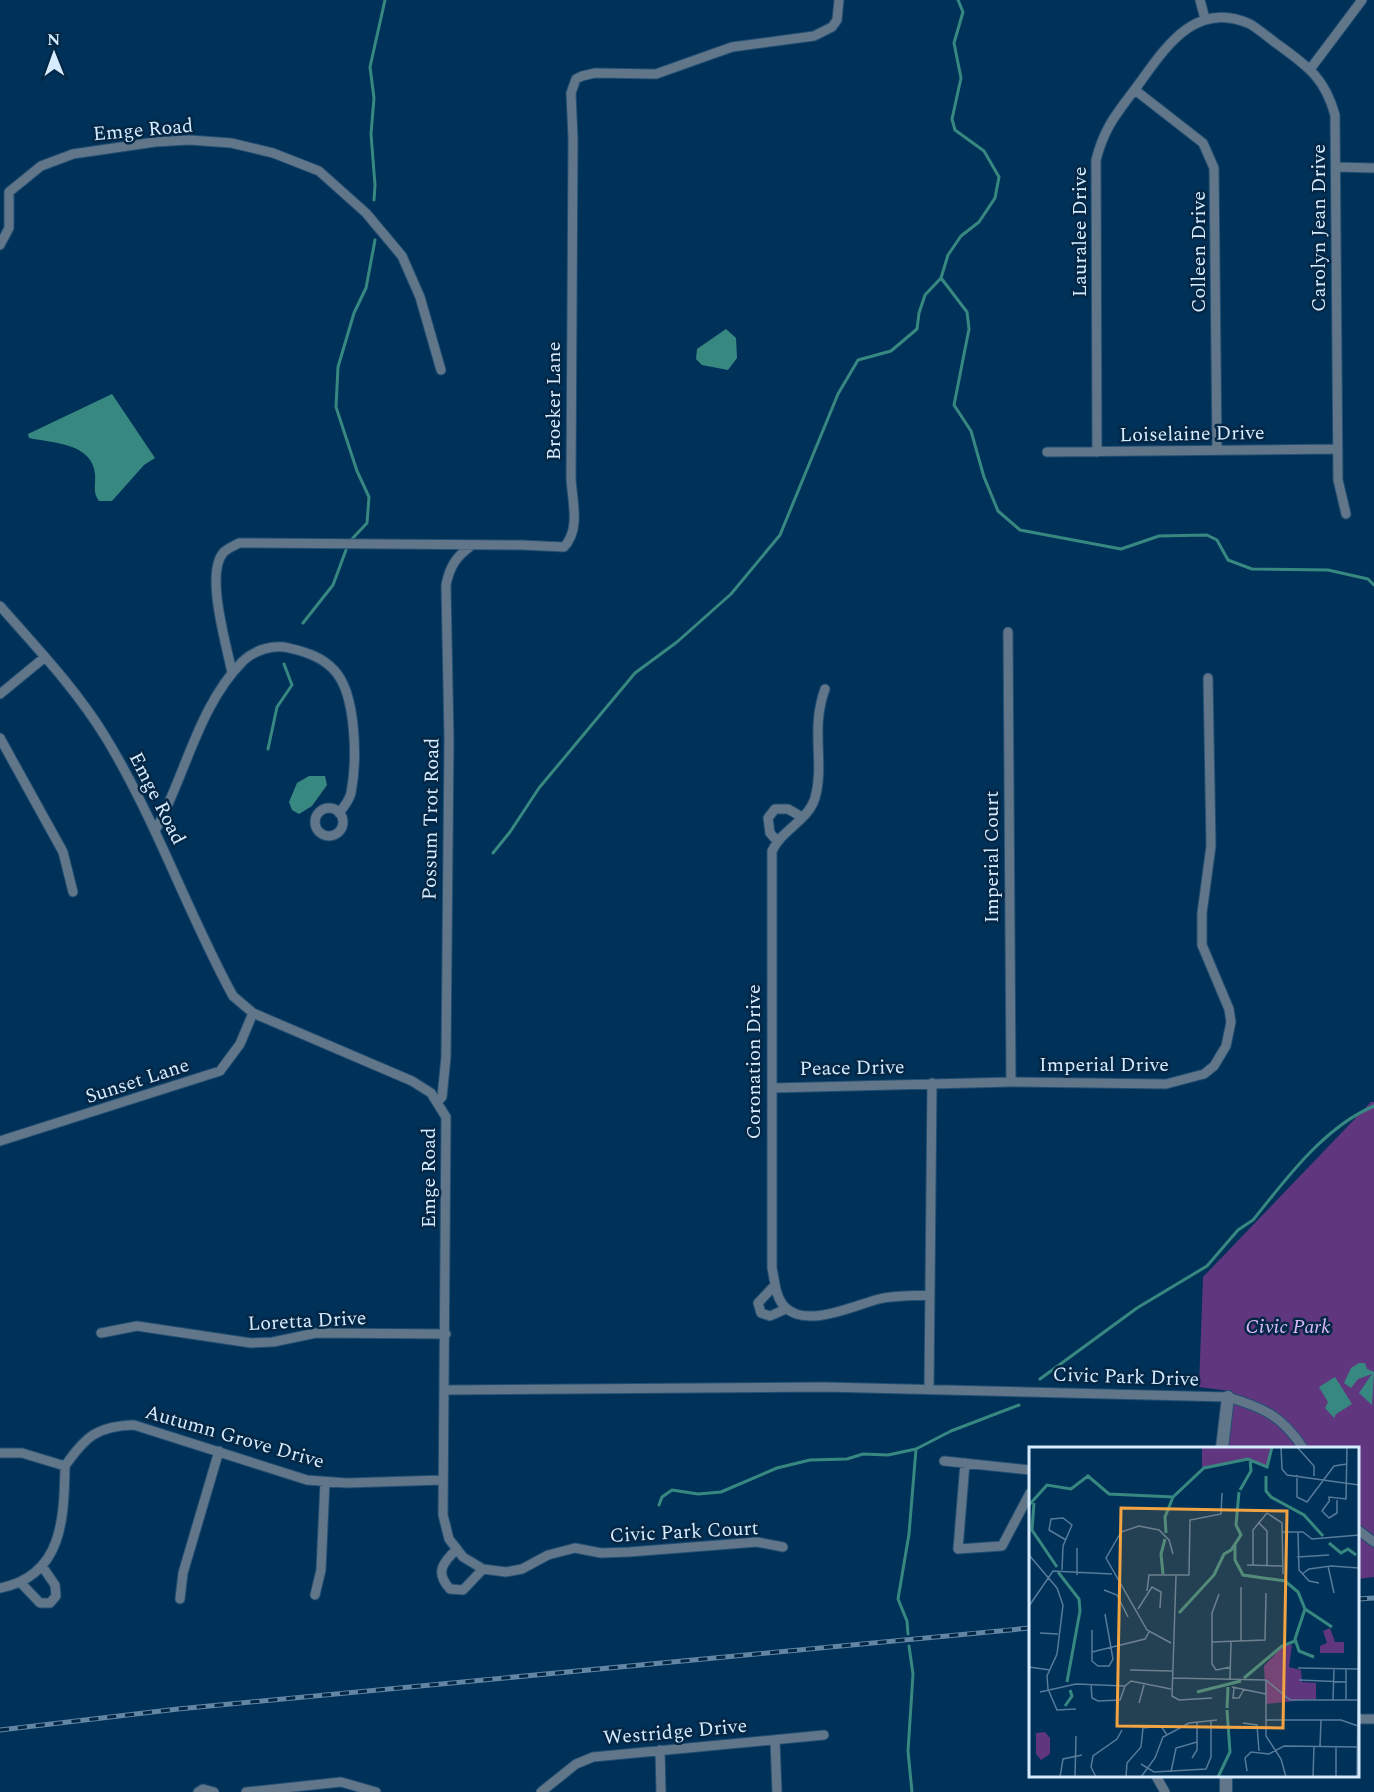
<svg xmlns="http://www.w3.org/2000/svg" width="1374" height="1792" font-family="Spectral,serif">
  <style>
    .green { fill: #60377e }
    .water { fill: #388882 }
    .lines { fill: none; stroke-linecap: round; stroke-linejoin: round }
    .stream { stroke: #388882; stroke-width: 3 }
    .minor-casing { stroke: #224f73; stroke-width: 11 }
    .tertiary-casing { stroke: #224f73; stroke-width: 14 }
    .minor { stroke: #627689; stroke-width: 9 }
    .tertiary { stroke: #627689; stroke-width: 12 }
    .rail-casing { stroke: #6286a4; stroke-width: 5 }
    .rail { stroke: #032745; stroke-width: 3; stroke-dasharray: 9; stroke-linecap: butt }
    .labels { text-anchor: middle; stroke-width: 5; stroke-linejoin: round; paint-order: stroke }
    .street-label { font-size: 20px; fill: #d7ebff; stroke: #032745 }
    .park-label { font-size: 20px; font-style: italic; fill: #ddbafb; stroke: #032745 }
    .inset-river { fill: none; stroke: #388882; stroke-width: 3 }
    .inset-road { fill: none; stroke: #567b9b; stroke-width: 1.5 }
    .view { fill: #f3a442; fill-opacity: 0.15; stroke: #f3a442; stroke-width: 3 }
    .inset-edge { fill: none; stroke: #d7ebff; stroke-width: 3 }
  </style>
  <rect width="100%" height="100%" fill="#003158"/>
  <path class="green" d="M1371,1102H1374V1577L1358,1579V1448H1222L1229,1391L1199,1387L1203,1277Z"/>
  <path class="water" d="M726,329L736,338L737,358L728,370L702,365L696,359L697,349Z
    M112,394L155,458L144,465L112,501H99C92,492 96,485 95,474C92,443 53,443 29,438L28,434Z
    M309,776H325L327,785L312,806L299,814L292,810L289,802L297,783Z
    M1359,1363H1365L1367,1369L1374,1372L1372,1405L1359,1393L1372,1374L1358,1379L1351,1388L1344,1383L1351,1368Z
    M1335,1377L1352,1404L1336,1414L1334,1418L1325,1408L1328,1402L1319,1387Z"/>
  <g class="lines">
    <path class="stream" d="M374,200L375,185L371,134L374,98L370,67L385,0
      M941,278L967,312L969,329L954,405L971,431L984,477L998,511L1020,530L1121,549L1159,536L1207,535L1217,540L1228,560L1252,569L1328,570L1368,579L1374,585
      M351,540L367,523L369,497L357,471L336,407L338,367L354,313L366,288L375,240
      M303,623L333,585L346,550
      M268,749L277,707L292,685L284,664
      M493,853L510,832L539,788L635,673L677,642L731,594L780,535L838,394L858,360L891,351L917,329L919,313L925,295L941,278L948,255L961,236L979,222L995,198L999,177L984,151L955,130L952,119L961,78L954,43L963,12L958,0
      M1040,1379L1137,1308L1207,1266L1238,1230L1253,1220C1286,1179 1324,1127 1374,1106
      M659,1505L662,1497L672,1490L698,1494L721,1492L777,1468L810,1460L847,1459L863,1454L888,1455L916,1449L951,1431L1019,1405
      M908,1634L907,1621L898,1599L909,1534L916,1449
      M909,1646L913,1674L908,1751L912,1792"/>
    <g class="minor-casing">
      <path id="minor" d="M1200,0L1205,19
        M1311,68L1362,0
        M1135,90L1203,143L1214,168L1217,450
        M1336,167L1374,168
        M0,245L9,228V192L41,166L73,154L155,142L189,140L231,143L273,153L319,171L366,213L402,256L420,297L441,370
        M1047,452L1337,449
        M1097,452L1096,160C1105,124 1120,110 1141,81C1167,45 1197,0 1250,24C1260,30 1270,39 1280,46C1309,67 1325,79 1335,115L1338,480L1346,514
        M0,606C37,648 77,690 106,738C156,820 187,912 233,996L253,1013L412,1081L431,1093L446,1117L443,1515L449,1539L463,1557L483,1569L506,1572L522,1569L548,1555L575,1548L601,1553L629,1552L757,1542L783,1547
        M1008,632L1011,1082
        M232,673C227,646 205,575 223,553C226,549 234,546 239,543L521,545L564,547C581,529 572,501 571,478L573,139L571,93L576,79L582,76L595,73L656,74L732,47L814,36L832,27L837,20L839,0
        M825,689C810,730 825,763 815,798C808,821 782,829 772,851V1268C775,1281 775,1297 785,1307C806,1329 855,1305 879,1299C895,1295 913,1296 930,1295
        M0,694L45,657
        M0,738L63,852L73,892
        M315 822a14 14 0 1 1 28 0a14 14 0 1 1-28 0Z
        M155,831C185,777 198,706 243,661C255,650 273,644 289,648C306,652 322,657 334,670C357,694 357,762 351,793C349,801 344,807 339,813
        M777,841L770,833L768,818L775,809H788L802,817
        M773,1088L1011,1082L1166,1084L1204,1074L1214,1066L1226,1046L1231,1022L1229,1009L1202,945V913L1211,846L1208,678
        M437,1102L442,1097L446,1057L449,739L446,585C450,565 457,556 472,545
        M0,1141L220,1071L240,1044L253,1013
        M775,1285L758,1303L761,1313L770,1316L786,1309
        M101,1333L137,1326L251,1343L273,1342L316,1333L446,1334
        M929,1389L932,1083
        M445,1390L825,1387L1228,1397C1264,1408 1282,1416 1303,1448
        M0,1453H22L65,1466C85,1437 97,1426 134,1425L307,1480L346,1483L443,1480
        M944,1461L1030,1470
        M965,1463L958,1549L1002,1546L1030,1493
        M1358,1530L1374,1542
        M457,1549C442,1563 435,1573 450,1589L463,1590L483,1569
        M20,1582L40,1603H50L56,1596L55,1585L42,1566
        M0,1588C63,1576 64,1518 65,1466
        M315,1595L321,1570L325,1482
        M180,1599L183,1573L219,1451
        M1358,1719H1374
        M775,1740L777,1792
        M660,1750L661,1792
        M1156,1776L1165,1792
        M198,1792L203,1789L214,1792
        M246,1792L341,1782L376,1792
        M541,1792L576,1764L593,1757L824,1735"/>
    </g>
    <g class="tertiary-casing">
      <path id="tertiary" d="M1222,1448L1228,1397
        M1226,1792V1776"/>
    </g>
    <use href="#minor" class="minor"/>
    <use href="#tertiary" class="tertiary"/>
    <g class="rail-casing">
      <path id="rail" d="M1358,1599L1374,1598
        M0,1730L178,1709L1030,1628"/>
    </g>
    <use href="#rail" class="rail"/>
  </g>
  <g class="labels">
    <g class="street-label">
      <text transform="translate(143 129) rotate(-5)" y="7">Emge Road</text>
      <text transform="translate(1318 228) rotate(-90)" y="7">Carolyn Jean Drive</text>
      <text transform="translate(1079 232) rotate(-90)" y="7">Lauralee Drive</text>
      <text transform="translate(1198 252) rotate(-90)" y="7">Colleen Drive</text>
      <text transform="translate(553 401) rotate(-90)" y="7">Broeker Lane</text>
      <text transform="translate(1192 433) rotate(-1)" y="7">Loiselaine Drive</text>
      <text transform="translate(158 798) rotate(63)" y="7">Emge Road</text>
      <text transform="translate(430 819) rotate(-89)" y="7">Possum Trot Road</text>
      <text transform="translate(991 857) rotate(-90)" y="7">Imperial Court</text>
      <text transform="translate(753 1062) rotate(-90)" y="7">Coronation Drive</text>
      <text x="1104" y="1071">Imperial Drive</text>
      <text transform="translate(852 1067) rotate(-1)" y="7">Peace Drive</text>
      <text transform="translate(137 1080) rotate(-18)" y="7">Sunset Lane</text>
      <text transform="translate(428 1178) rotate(-90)" y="7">Emge Road</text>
      <text transform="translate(307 1320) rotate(-3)" y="7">Loretta Drive</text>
      <text transform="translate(1126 1376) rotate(2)" y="7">Civic Park Drive</text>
      <text transform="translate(235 1436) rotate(16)" y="7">Autumn Grove Drive</text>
      <text transform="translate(684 1531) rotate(-3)" y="7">Civic Park Court</text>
      <text transform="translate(675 1731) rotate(-5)" y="7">Westridge Drive</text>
    </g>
    <g class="park-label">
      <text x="1288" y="1333">Civic Park</text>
    </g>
  </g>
  <g transform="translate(1029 1447)">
    <rect width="330" height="330" fill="#003158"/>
    <path d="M173,0H242L243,1L238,20L216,13L173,22ZM301,181L306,195H315V206H291V199L298,196L294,184ZM255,198H263L260,220L272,223L273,235L287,236V252L237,257L235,219ZM16,285L21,291V307L12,313L7,307V286Z" fill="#60377e"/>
    <path class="inset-river" d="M237,29V44L242,50L275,68L294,89M211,43L222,24L221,12M5,56L3,83L28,120M0,58L18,38L42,42L59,29L80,47L144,50L175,21L219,12L238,20L243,0M137,86L136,70L144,50M300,96L312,106L319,102L327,108M206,98V113L214,128L256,134L269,145L276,162L303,180M29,125L50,152L51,164L38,235M134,127L132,107L136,92M276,162L266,192L270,204L285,210M150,166L185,128L195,107L202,103L212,88L207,78L210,45M215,231L253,199L266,194M168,245L212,234M36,259L43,249L41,243M198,261L199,240M189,330L201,305L198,263"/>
    <path class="inset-road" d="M252,0L253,22L258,28L330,38M268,0L285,19V29M268,28V50L278,55L305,19L318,17M300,53V50L317,52L318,0M301,53L293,64L300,71L308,66V53M238,66L253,76L254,127M229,75L238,84V119M253,85H274L283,92L330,88M269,85L270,123L280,134L290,136M48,101V128M0,108L28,141L34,158L28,207L18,229L19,242L28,263L47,262M268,110L300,108M218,118L253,119M224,119V83L238,66M299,119L305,146M33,123L34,99L43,78L34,71L22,72L20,83L37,93M273,127L280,122L302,119L330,121M147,129L143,249L150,253L183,251M75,143L88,148L99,170M118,144L120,128H160L161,73L192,67L193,46M190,147L183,166V217L187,223L202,220M0,159L24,124L83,127M109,162L123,140L132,145L131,161M63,183V214L69,219H80L84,212L76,167M11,186L29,187M183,195L236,193L237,146M212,195V140M142,196L118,183L77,111L92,85L110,79L130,83L140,93L144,107M63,205L116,192L120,185M0,220L21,223M269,221L330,222M101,223L143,224M143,231L237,233L261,253H329M201,232L202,195M237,233V289L252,312L257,330M270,233L317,235M62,237L63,251L69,254L91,253L96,239M203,240L237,247M205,241L204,251H210L215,242M11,245L47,237L96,239L102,234L142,242M304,253L305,222M317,253V222M110,256L115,238M237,273H312L329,279M214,276L228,278L230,304M291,299L292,273M163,311L168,303V275M112,317L125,325L177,322L182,310V274M218,324L216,311L222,305L240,307L255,299L329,300M142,325L147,301L168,295M31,330L34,312L53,308M46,330L47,289M67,330L62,320L64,309L88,292L93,283M97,330L98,316L112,300L114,281L132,279L138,288M112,330L126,311L134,290L160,276L188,273M284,330L285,299M307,330V299M328,330L330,178"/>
    <path class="view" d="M92,61L258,64L254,281L88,279Z"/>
    <rect width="330" height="330" class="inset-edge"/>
  </g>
  <g transform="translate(54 54) rotate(359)" stroke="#032745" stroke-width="4.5" paint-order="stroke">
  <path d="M0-4.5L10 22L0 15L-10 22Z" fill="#d7ebff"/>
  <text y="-9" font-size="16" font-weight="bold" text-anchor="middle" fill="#d7ebff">N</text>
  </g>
</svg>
